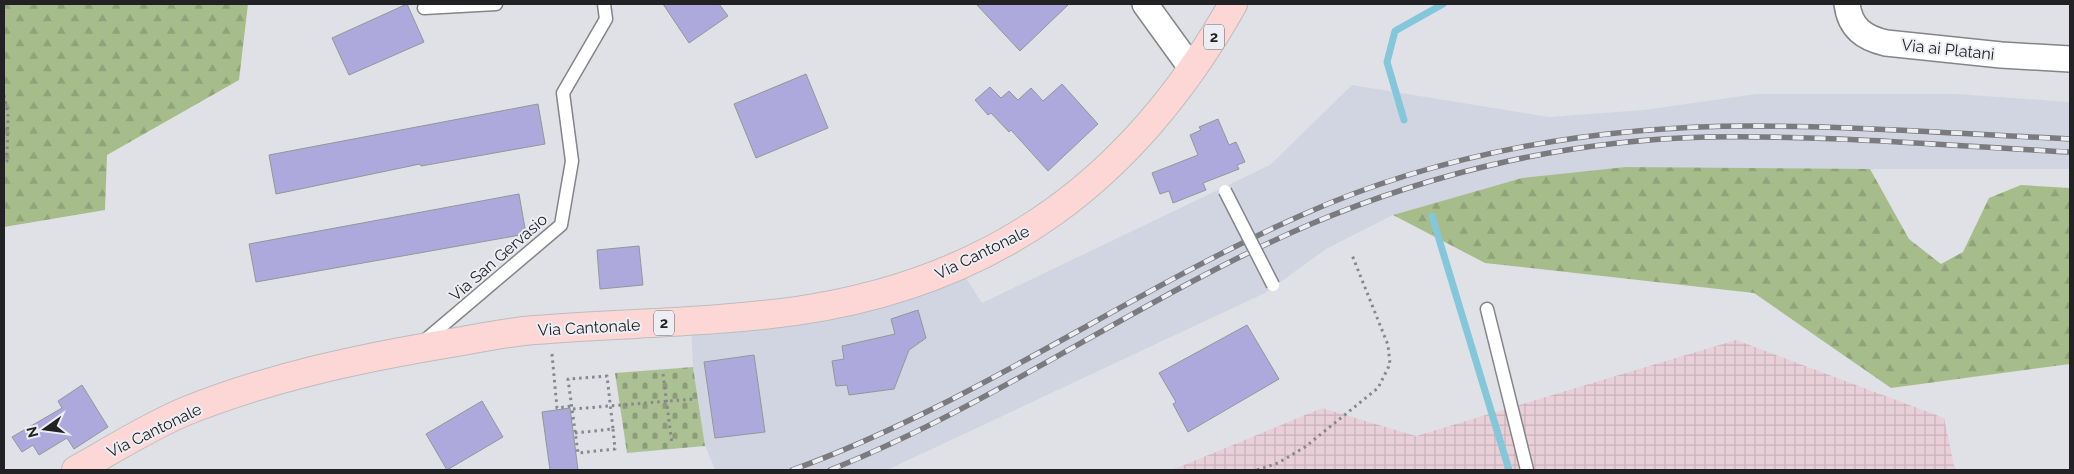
<svg xmlns="http://www.w3.org/2000/svg" width="2074" height="474" font-family="Raleway,sans-serif">
  <style>
    .built { fill: #d1d5e1 }
    .industrial { fill: url(#industrial-grid) }
    .forest { fill: url(#forest-firs) }
    .cemetery { fill: url(#cemetery-stones) }
    .lines { fill: none; stroke-linecap: round; stroke-linejoin: round }
    .stream { stroke: #84c6da; stroke-width: 7 }
    .building { fill: #ada9dc; stroke: #95959a }
    .service-casing { stroke: #838589; stroke-width: 15 }
    .minor-casing { stroke: #838589; stroke-width: 28 }
    .primary-casing { stroke: #bdbdbd; stroke-width: 30 }
    .path { stroke: #87888b; stroke-width: 3; stroke-dasharray: 2.5 4; stroke-linecap: butt }
    .service { stroke: #fff; stroke-width: 12 }
    .minor { stroke: #fff; stroke-width: 25 }
    .primary { stroke: #fdd7d6; stroke-width: 28 }
    .rail-casing { stroke: #7b7b7f; stroke-width: 5.5 }
    .rail { stroke: #edeef4; stroke-width: 4; stroke-dasharray: 11; stroke-linecap: butt }
    .service-bridge-casing { stroke: #838589; stroke-width: 15; stroke-linecap: butt }
    .service-bridge { stroke: #fff; stroke-width: 12 }
    .labels { text-anchor: middle; stroke-width: 4; stroke-linejoin: round; paint-order: stroke }
    .shield { fill: #edeef4; stroke: #5f5f62; stroke-width: 1 }
    .shield-label { font-size: 15px; font-weight: bold; fill: #222224 }
    .street-label { font-size: 16px; fill: #222224; stroke: #edeef4 }
  </style>
  <defs>
    <pattern id="industrial-grid" width="8" height="8" patternUnits="userSpaceOnUse" patternTransform="scale(1.25)"><rect width="8" height="8" fill="#e9d0d8"/><path d="M0 4h8M4 0v8" fill="none" stroke="#c8b2b9"/></pattern>
    <pattern id="forest-firs" width="22" height="20" patternUnits="userSpaceOnUse" patternTransform="scale(1.25)"><rect width="22" height="20" fill="#a6bd8b"/><path d="M5 1l3.5 6h-7zM16 11l3.5 6h-7z" fill="#8fa278"/></pattern>
    <pattern id="cemetery-stones" width="16" height="16" patternUnits="userSpaceOnUse" patternTransform="scale(1.25)"><rect width="16" height="16" fill="#acc193"/><path d="M2 7V4a2 2 0 0 1 4 0v3zM10 15v-3a2 2 0 0 1 4 0v3z" fill="#8c9c78"/></pattern>
  </defs>
  <rect width="100%" height="100%" fill="#e0e1e6"/>
  <path class="built" d="M1352,85L1549,117L1644,110L1756,94H1956L2070,102V169H1755L1522,178L1393,215L1326,249L1265,293L887,470H712L715,469L705,446L693,367L691,322L959,267L982,303L1270,165Z"/>
  <path class="industrial" d="M1736,340L1944,418L1955,470H1172L1322,408L1416,436Z"/>
  <path class="forest" d="M4,4H248L239,80L107,155L105,210L4,227Z
    M1626,167L1870,169L1909,239L1941,264L1963,252L1989,198L2021,185L2070,188V364L1891,388L1754,293L1485,263L1393,215L1522,178Z"/>
  <path class="cemetery" d="M693,367L705,446L627,453L615,373Z"/>
  <g class="lines">
    <path class="stream" d="M1404,120L1387,62L1395,31L1443,4
      M1432,216L1509,470"/>
  </g>
  <path class="building" d="M407,4L424,42L349,75L332,38Z
    M663,4H719L728,16L689,43Z
    M976,4H1069L1020,51Z
    M806,74L828,128L756,158L734,104Z
    M1062,84L1098,124L1048,171L1011,130L1009,132L991,113L988,115L975,100L990,87L1001,98L1009,91L1018,100L1031,88L1043,101Z
    M538,104L545,144L421,166L420,164L276,194L269,155Z
    M1218,119L1229,145L1236,142L1245,162L1237,165L1239,169L1203,183L1206,190L1173,203L1169,191L1160,194L1152,173L1198,155L1190,135L1201,130L1199,127Z
    M519,194L526,234L256,282L249,244Z
    M639,246L643,285L600,289L597,250Z
    M918,310L926,338L909,350L894,389L849,395L847,385L836,386L832,361L844,359L842,346L895,334L891,319Z
    M1247,325L1279,379L1188,432L1173,404L1176,402L1159,373Z
    M754,355L765,432L715,438L704,362Z
    M82,385L108,427L74,449L67,438L39,455L33,445L22,452L12,437L62,408L58,401Z
    M482,401L503,437L447,470L426,434Z
    M570,408L578,470H550L542,412Z"/>
  <g class="lines">
    <g class="service-casing">
      <path id="service" d="M424,8L496,4
        M1487,309L1527,470
        M423,342L561,225L572,161L563,93L606,19L604,4"/>
    </g>
    <g class="minor-casing">
      <path id="minor" d="M1145,4L1192,69
        M1847,4C1850,28 1864,38 1886,43L2001,55L2070,59"/>
    </g>
    <g class="primary-casing">
      <path id="primary" d="M76,470C112,450 148,427 186,411C271,377 361,358 451,343C479,338 507,332 535,330C622,323 709,323 796,311C997,282 1134,179 1233,4"/>
    </g>
    <path class="path" d="M4,95L8,114L7,161L4,165
      M552,354L557,408L572,406
      M663,374L672,444
      M573,409L694,399
      M575,433L613,429L607,376L568,379L578,453L615,449L613,429
      M1257,470L1278,463L1305,447L1378,388L1390,364L1388,345L1352,255"/>
    <use href="#service" class="service"/>
    <use href="#minor" class="minor"/>
    <use href="#primary" class="primary"/>
    <g class="rail-casing">
      <path id="rail" d="M792,470C972,405 1128,292 1302,215C1442,152 1599,126 1751,126C1858,126 1964,134 2070,139
        M830,470C998,403 1145,295 1311,224C1436,171 1572,140 1708,137C1829,135 1950,146 2070,152"/>
    </g>
    <use href="#rail" class="rail"/>
    <g class="service-bridge-casing">
      <path id="service-bridge" d="M1225,191L1273,285"/>
    </g>
    <use href="#service-bridge" class="service-bridge"/>
  </g>
  <g class="labels">
    <g class="shield">
      <rect x="1204" y="24.5" width="20" height="25" rx="4"/>
      <rect x="654" y="310.5" width="20" height="25" rx="4"/>
    </g>
    <g class="shield-label">
      <text x="1214" y="42">2</text>
      <text x="664" y="328">2</text>
    </g>
    <g class="street-label">
      <text transform="translate(1948 49) rotate(6)" y="6">Via ai Platani</text>
      <text transform="translate(982 252) rotate(-26)" y="6">Via Cantonale</text>
      <text transform="translate(498 257) rotate(-41)" y="6">Via San Gervasio</text>
      <text transform="translate(589 327) rotate(-3)" y="6">Via Cantonale</text>
      <text transform="translate(154 430) rotate(-26)" y="6">Via Cantonale</text>
    </g>
  </g>
  <rect width="2074" height="474" fill="none" stroke="#222224" stroke-width="10"/>
  <g transform="translate(45 429) rotate(256)" stroke="#edeef4" stroke-width="4" paint-order="stroke">
  <path d="M0-4L9 19L0 12L-9 19Z" fill="#222224"/>
  <text y="-8" font-size="14" font-weight="bold" text-anchor="middle" fill="#222224">N</text>
  </g>
</svg>
